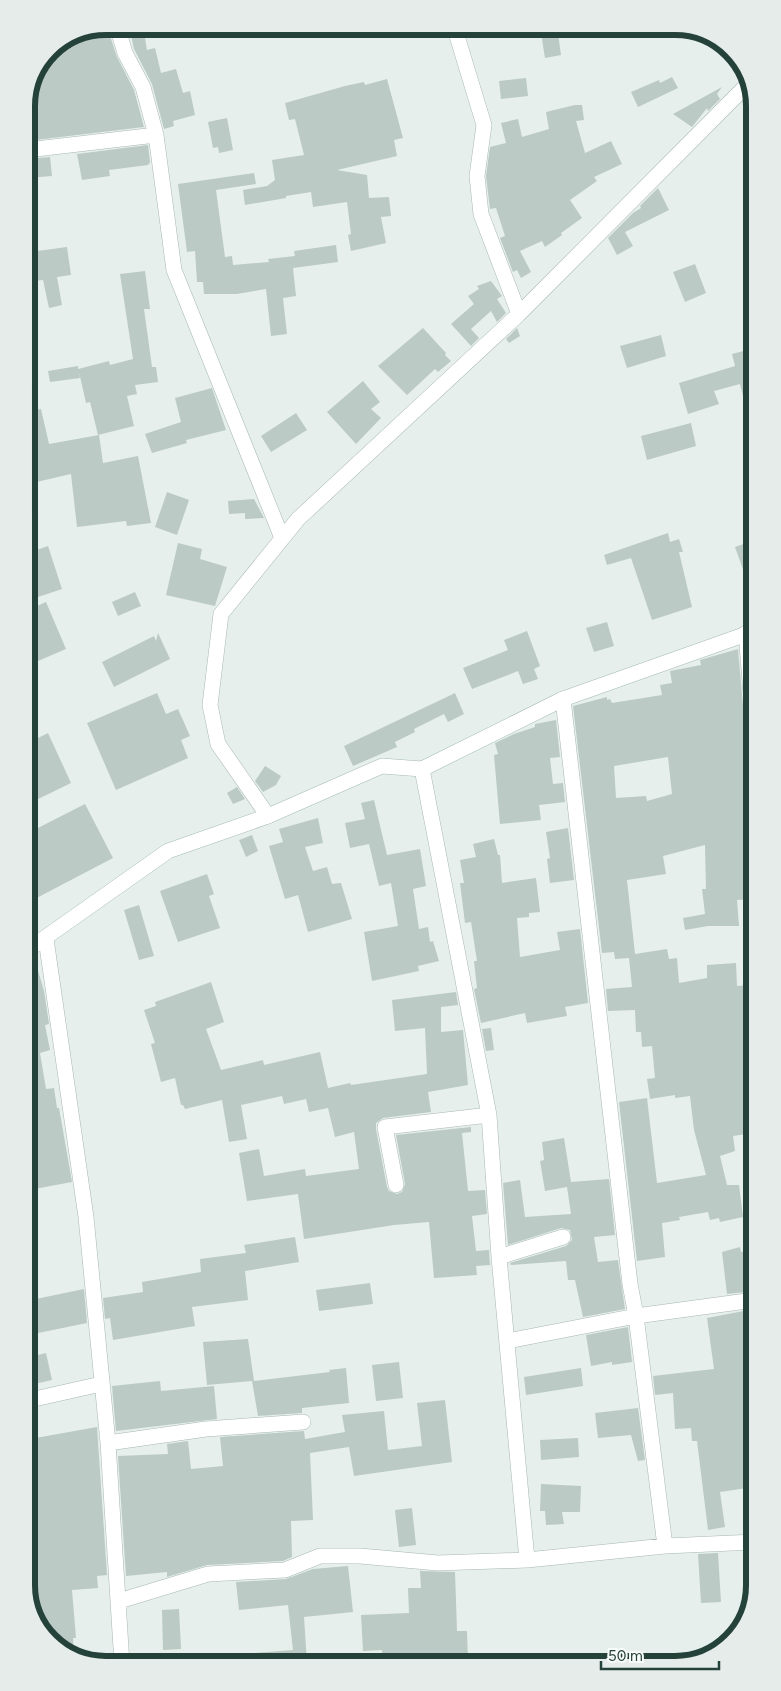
<svg xmlns="http://www.w3.org/2000/svg" width="781" height="1691" font-family="Figtree,sans-serif">
  <style>
    .building { fill: #bbcac4; fill-rule: evenodd }
    .lines { fill: none; stroke-linecap: round; stroke-linejoin: round }
    .street-casing { stroke: #a8b8b2; stroke-width: 16 }
    .secondary-casing { stroke: #a4bbb3; stroke-width: 16 }
    .street { stroke: #fff; stroke-width: 15 }
    .secondary { stroke: #fff; stroke-width: 15 }
    .rim { fill: none; stroke: #24423a; stroke-width: 6 }
  </style>
  <rect width="100%" height="100%" fill="#e6efeb"/>
  <path class="building" d="M129,26H143L147,50L155,48L161,73L176,69L183,93L190,91L195,115L173,121L174,126L164,129L152,84L134,49Z
    M540,26H557L561,55L545,58Z
    M109,33L117,57L134,90L144,127L27,141L26,101L50,49L77,38Z
    M672,77L678,88L638,107L631,92L659,80L660,83Z
    M526,78L528,96L501,99L499,81Z
    M387,79L403,138L394,140L397,156L337,170L367,175L369,198L389,197L391,216L381,217L386,243L351,251L348,235L351,234L347,202L313,207L311,192L286,196V198L245,205L243,190L267,186L275,180L272,160L304,155L295,119L289,120L285,103L345,86L364,82L365,85Z
    M722,87L717,94L720,99L708,111L707,108L692,127L673,114Z
    M575,105H582L584,120L576,121L585,153L611,141L622,164L594,177L597,181L570,200L582,218L561,233L562,235L545,247L542,241L520,251L531,272L521,278L517,270L513,272L500,238L505,236L496,208L490,209L486,176L490,147L506,143L501,123L518,119L522,137L549,129L546,112Z
    M227,118L233,150L219,153L218,147L213,148L208,122Z
    M148,145L150,162L148,165L109,170L110,176L82,180L77,154Z
    M50,157L52,176L27,178V159Z
    M254,173L256,184L216,190L225,257L232,256L233,265L269,262L268,259L295,256L294,251L336,245L338,262L293,268L296,296L283,298L287,334L271,336L266,289L237,294H204L203,282H197L195,251L187,252L178,184Z
    M658,188L669,210L625,232L633,246L617,255L608,238L633,213L641,208L640,206Z
    M67,247L71,275L57,277L62,305L49,308L43,280L34,281L30,252Z
    M695,264L706,293L685,302L673,272Z
    M145,271L150,309H144L152,367H156L158,382L135,385L137,394L127,396L134,426L98,435L90,402L86,403L79,372L80,378L50,382L48,371L78,366V369L109,361L110,365L133,359L120,274Z
    M491,281L502,296L497,299L506,313L497,322L491,311L471,329L479,338L471,346L451,324L474,304L468,296L479,289L477,286Z
    M423,328L446,353L445,355L451,361L438,372L435,369L407,395L378,366Z
    M517,328L520,336L509,343L506,339Z
    M661,335L666,356L627,368L620,346Z
    M751,349V411L747,412L740,384L714,391L719,404L688,414L679,383L735,366L732,354Z
    M363,381L380,402L371,409L381,418L356,444L327,412Z
    M212,388L226,430L186,440L187,443L152,453L145,434L181,422L175,398Z
    M41,409L49,444L99,435L103,463L138,456L151,523L127,526L126,521L77,527L71,474L32,483L27,463V411Z
    M296,413L307,430L271,452L261,436Z
    M691,423L696,446L647,460L641,436Z
    M167,492L189,500L177,535L155,527Z
    M254,499L264,518L245,519V513L229,514L228,501Z
    M668,533L670,542L679,539L683,552H679L692,607L652,620L631,558L607,565L604,555Z
    M752,541V589H750L735,547Z
    M178,543L202,549L200,559L227,567L215,606L166,595Z
    M48,546L62,589L35,598L30,582L33,581L28,566V553Z
    M135,592L141,606L118,616L112,602Z
    M46,602L66,649L38,661L28,638V610Z
    M607,622L614,646L594,652L586,628Z
    M527,631L540,666L534,669L538,679L523,684L518,671L472,689L463,668L508,650L504,640Z
    M158,633L170,659L114,687L102,662L154,636L156,641Z
    M738,649L743,706L748,720L746,721L752,767H750L752,782L753,899L737,900L739,926H708L685,930L683,918L705,914L702,889H706L705,845L663,856L666,874L627,880L635,954L667,949L669,959L677,958L679,983L707,978V965L736,963L737,986L747,985L749,1001H753V1133L733,1136L735,1151L720,1156L727,1185H739L743,1217L720,1222L719,1218L710,1220L708,1212L679,1217L680,1220L662,1223L665,1257L637,1261L619,1102L647,1098L657,1183L706,1175L694,1130L690,1096L675,1098V1095L650,1099L647,1079L655,1078L652,1046L642,1047L641,1032H636L635,1010L608,1011L606,989L632,987L629,958L615,959L614,952L602,953L573,706L607,697V700L610,699L612,703L662,695L660,685L672,683L670,671L701,665L700,660ZM668,757L672,794L647,801L646,796L616,798L614,766Z
    M157,693L166,714L178,709L190,736L181,740L188,758L116,790L87,723Z
    M455,693L464,714L448,722L444,714L414,729L415,732L395,742L397,747L353,766L344,746Z
    M556,720L560,757L550,758L553,784L563,783L565,802L539,805L541,820L500,824L494,755L498,754L495,743L514,734L535,727V724Z
    M48,733L71,783L28,804V743Z
    M265,766L281,776L276,785L263,792L255,781Z
    M237,787L245,799L233,804L227,793Z
    M374,800L387,855L420,849L426,886L413,889L419,929L428,927L430,942L433,941L439,961L418,966L419,971L372,981L364,932L398,926L391,883L379,886L369,844L350,848L345,823L365,819L361,803Z
    M85,804L113,858L29,902L28,843L36,839L32,831Z
    M318,818L323,843L305,847L313,871L327,867L332,884L341,883L352,919L308,932L298,895L285,899L269,846L283,842L279,829Z
    M568,828L574,880L550,883L547,859L550,858L546,832Z
    M252,835L258,851L246,857L239,840Z
    M494,839L498,855H500L502,883L536,878L540,912L529,913V917L517,918L520,957L560,950L557,932L580,929L588,1003L565,1007L567,1016L527,1023L525,1013L481,1023L474,989L477,988L474,961H477L471,922L465,923L460,883H464L460,860L476,857L473,844Z
    M207,874L214,894L209,896L220,928L178,942L160,891Z
    M139,905L154,956L139,960L124,910Z
    M34,957L44,991L49,1024L45,1025L50,1050L40,1053L46,1089L54,1088L57,1108H59L72,1182L29,1190V958Z
    M211,982L224,1022L206,1029L221,1070L263,1060L264,1065L320,1052L328,1088L350,1083L351,1085L427,1074L425,1028L395,1031L392,1000L456,992L458,1005L441,1007V1032L463,1030L468,1085L428,1092L431,1112L383,1118L376,1123V1129L387,1187L389,1191L397,1194L402,1192L405,1184L396,1135L471,1127V1132L462,1133L468,1191L485,1190L487,1214L472,1216L476,1251L489,1250L490,1265L476,1266L477,1275L434,1278L429,1222L394,1225L304,1239L298,1194L247,1201L239,1153L259,1149L264,1176L305,1169L306,1176L359,1169L354,1132L335,1137L328,1108L309,1112L306,1099L284,1104L282,1096L241,1105L247,1139L229,1142L222,1100L185,1109L183,1105H181L175,1078L161,1082L151,1044L155,1043L144,1010L156,1006L155,1002Z
    M491,1028L494,1050L486,1051L482,1029Z
    M564,1138L571,1182L609,1179L615,1235L594,1237L598,1262L618,1260L625,1309L583,1317L575,1280H568L566,1261L511,1265L510,1263L566,1246L572,1240L570,1230L561,1228L508,1245L503,1183L520,1180L525,1217L571,1214L567,1187L545,1191L540,1161L544,1160L542,1142Z
    M295,1237L299,1262L245,1271L248,1300L192,1307L195,1326L113,1340L110,1318L105,1319L103,1298L143,1292L142,1282L201,1272L200,1259L246,1253L244,1245Z
    M740,1247L741,1252L754,1250V1291L727,1294L722,1252Z
    M370,1283L373,1304L319,1311L316,1290Z
    M84,1289L87,1323L38,1333L31,1300Z
    M754,1309V1437H749L754,1487L720,1492L725,1527L708,1530L697,1441H692L691,1428L675,1429L673,1393L655,1395L653,1376L714,1369L707,1318Z
    M628,1327L632,1362L612,1365V1362L591,1366L586,1335Z
    M248,1339L254,1381L330,1372L329,1370L346,1368L349,1403L302,1408V1413L258,1416L252,1381L207,1385L203,1342Z
    M46,1353L52,1380L30,1385V1357Z
    M399,1362L403,1398L376,1401L372,1365Z
    M581,1368L583,1386L526,1395L524,1377Z
    M160,1381L161,1391L214,1386L217,1419L116,1431L112,1386Z
    M445,1400L452,1462L354,1476L349,1447L310,1453L313,1520L291,1521L292,1557L283,1561L207,1565L167,1577V1572L126,1576L118,1456L168,1454L167,1444L188,1441L191,1469L223,1466L220,1437L304,1431L305,1439L345,1432L342,1415L384,1411L388,1450L422,1446L417,1403Z
    M638,1408L645,1460L638,1461L631,1435L598,1438L595,1413Z
    M97,1427L107,1575L97,1576L98,1588L72,1590L76,1638H73L74,1655L58,1648L32,1613L30,1439Z
    M578,1438L579,1457L541,1460L540,1440Z
    M541,1484L581,1486L580,1512H562L564,1524L546,1525L545,1511H540Z
    M412,1508L416,1545L399,1547L395,1510Z
    M718,1553L721,1602L701,1603L698,1554Z
    M348,1566L353,1612L304,1617L307,1663L243,1664V1654L293,1650L288,1605L239,1610L236,1582L286,1579L313,1569Z
    M420,1571L455,1572L457,1631H467L468,1661L383,1663L382,1650L363,1651L361,1615L409,1613L408,1588H421Z
    M179,1609L181,1649L163,1650L162,1610Z"/>
  <g class="lines">
    <g class="street-casing">
      <path id="street" d="M117,26L125,53L143,87L156,135
        M454,26L484,125L477,176L481,214L519,314
        M27,150L156,135L174,270L282,538
        M746,633L752,705
        M563,699L630,1284L636,1316L665,1546
        M422,769L489,1115L499,1257L527,1560L665,1546L755,1542
        M268,816L218,744L210,705L221,614L298,519L519,314L750,82
        M46,939L86,1217L108,1443L122,1664
        M396,1185L385,1127L489,1115
        M499,1257L563,1237
        M508,1341L636,1316L754,1300
        M30,1400L101,1384
        M108,1443L206,1429L303,1422
        M119,1601L208,1574L285,1570L320,1556H360L438,1563L527,1560"/>
    </g>
    <g class="secondary-casing">
      <path id="secondary" d="M29,949L168,851L268,816L382,766L422,769L563,699L752,632"/>
    </g>
    <use href="#street" class="street"/>
    <use href="#secondary" class="secondary"/>
  </g>
  <path d="M0 0H781V1691H0ZM106 35H675A71 71 0 0 1 746 106V1585A71 71 0 0 1 675 1656H106A71 71 0 0 1 35 1585V106A71 71 0 0 1 106 35Z" fill="#e6ecea" fill-rule="evenodd"/>
  <path class="rim" d="M106 35H675A71 71 0 0 1 746 106V1585A71 71 0 0 1 675 1656H106A71 71 0 0 1 35 1585V106A71 71 0 0 1 106 35Z"/>
  <path d="M601 1661v8h118v-8" fill="none" stroke="#24423a" stroke-width="2.5"/>
  <text x="608" y="1661" font-size="15" fill="#24423a" stroke="#f7fbf9" stroke-width="4" paint-order="stroke">50 m</text>
</svg>
